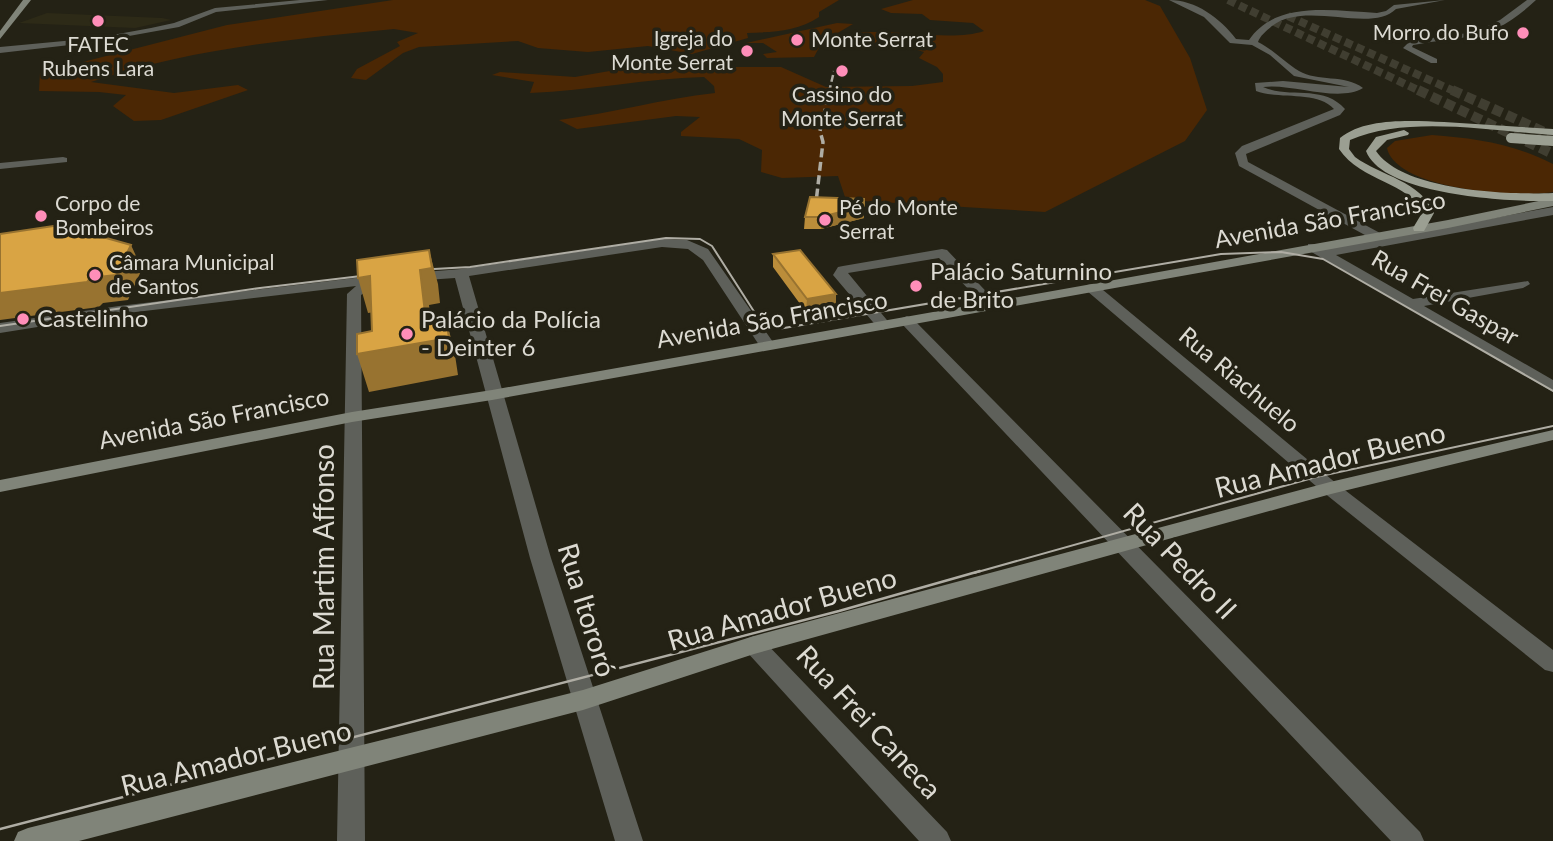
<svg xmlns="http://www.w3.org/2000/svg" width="1553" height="841" font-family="Lato,sans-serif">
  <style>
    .built { fill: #2d2a17 }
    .green { fill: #4b2704 }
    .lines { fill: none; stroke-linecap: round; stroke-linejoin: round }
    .primary-tunnel-far1 { stroke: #403e31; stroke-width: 8; stroke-dasharray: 8 4.5; stroke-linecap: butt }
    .primary-tunnel { stroke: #403e31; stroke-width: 10; stroke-dasharray: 10 5; stroke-linecap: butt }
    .street { fill: #5e605a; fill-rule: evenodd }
    .secondary { fill: #808479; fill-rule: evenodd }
    .primary { fill: #9b9f92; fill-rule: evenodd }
    .tram-far1 { stroke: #afada4; stroke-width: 2 }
    .tram { stroke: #afada4; stroke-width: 2.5 }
    .rail-far2 { stroke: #afada4; stroke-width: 2.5; stroke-dasharray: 7 3.5; stroke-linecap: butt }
    .rail-far1 { stroke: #afada4; stroke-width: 3.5; stroke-dasharray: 9 4.5; stroke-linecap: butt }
    .rail { stroke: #afada4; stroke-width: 4.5; stroke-dasharray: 11 5; stroke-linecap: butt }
    .primary-bridge { stroke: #9b9f92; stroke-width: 10 }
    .wall { fill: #bb8d3a }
    .shaded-wall { fill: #987330 }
    .building { fill: #d9a444; stroke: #987330; stroke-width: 2 }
    .poi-dot { fill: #ff8eb9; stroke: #242215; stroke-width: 2.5 }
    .labels { text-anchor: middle; stroke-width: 7; stroke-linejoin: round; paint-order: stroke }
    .far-poi-label { font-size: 21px; fill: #dcdad2; stroke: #242215; text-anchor: start }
    .street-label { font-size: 24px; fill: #dcdad2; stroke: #242215 }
    .poi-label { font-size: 24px; fill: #dcdad2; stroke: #242215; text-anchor: start }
    .near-street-label { font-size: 28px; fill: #dcdad2; stroke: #242215 }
  </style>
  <rect width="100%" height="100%" fill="#242215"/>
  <path class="built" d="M47,13L162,18L171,20L135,28L19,23Z"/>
  <path class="green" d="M393,0H839L819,12V17C797,32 771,32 747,33L748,38L692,54L648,46L588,52L538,48L518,41L419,47L403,53L366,80L351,78L357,69L400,46L397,42L418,33L394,29C292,39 188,49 91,82L174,93L238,85L248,90L161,120L134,121L113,106L126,95L99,92L39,91L40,73L227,25Z
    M913,0H1145L1160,6L1190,58L1207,110L1185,141L1045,212L846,200L838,176L782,178L761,172L762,150L739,139L681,136V132L700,117L676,116L577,129L559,120C612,113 662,99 715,93L714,86L704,77C646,78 589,91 530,93L534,82L492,75L500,72L575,77L627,68L659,73L672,72L681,67H781L826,87L912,86L943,82V74L937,67L919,58L924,52L896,44L850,41L846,37C871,23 947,44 984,31L973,23L930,20L922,14L891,13L881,9Z
    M837,23L853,24L822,42L814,57L767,58L763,54L777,52L763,43H746Z
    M1432,135C1474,138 1515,144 1553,164V192C1519,198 1396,190 1387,148L1395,141Z"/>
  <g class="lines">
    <path class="primary-tunnel-far1" d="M1228,0L1422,92
      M1288,16L1456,92"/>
    <path class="primary-tunnel" d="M1418,90L1553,154
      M1452,90L1553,136"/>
    <path class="street" d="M300,0H328L216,12L179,27L151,32L96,42L0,53V47L96,38L151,28L174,23L215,8Z
      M1169,0C1196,0 1220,18 1236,39L1249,40C1276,0 1333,11 1377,13L1386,11L1394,5L1445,0L1396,9C1371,34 1306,0 1272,26C1266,31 1260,36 1258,42C1274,50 1284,62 1299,71C1317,82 1345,74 1363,88C1338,103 1292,83 1263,87C1290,99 1323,84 1345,109L1340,115L1246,154L1248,162L1380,233V239L1553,207V215L1336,255L1413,299L1528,281L1530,284L1523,288L1424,306L1553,380V392L1308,250V244H1318L1325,249L1374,240L1239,166L1235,153L1242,146L1334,109C1316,90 1280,100 1256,91L1255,83L1283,81L1349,87L1294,76L1270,55L1252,45L1230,43L1204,17Z
      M1527,0H1536C1489,44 1468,34 1413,45L1412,47L1437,59V63H1431L1403,48L1410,41L1475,32L1500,20Z
      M63,157L67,158V162L0,169V163Z
      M662,239L687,240L708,249L775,345L773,348H761L703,260L688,249L662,247L469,276L551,558L643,841H615L530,558L455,278L412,281L405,277L412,273L461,269Z
      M942,249L947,250L997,303L999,306L997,309H987L939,258L848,273L891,325L883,330L878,328L833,275L838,267L843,266Z
      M380,275L385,276V282L377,284L361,295L365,841H337L347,294L356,286L119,314L0,333V323L119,306Z
      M1092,284L1097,285L1337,484L1553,650V672L1545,670L1323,492L1087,291V285Z
      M907,316L912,318L1420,832L1424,841H1391L902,324L899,321L902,318Z
      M754,636L762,639L947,832L951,841H919L746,651L742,645L746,639Z"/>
    <path class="secondary" d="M23,0H31L0,39V31Z
      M1553,198V206L1448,228L492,400L352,422L0,492V480L352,412L492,390L1092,284L1448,220Z
      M1553,430V440L1331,494L754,654L583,710L79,841H14L18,832L28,828L583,690L754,636L1330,482Z"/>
    <path class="primary" d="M1444,122L1553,129V135C1492,131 1407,115 1350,140L1349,149L1355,157C1381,176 1421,181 1434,213L1424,231H1414L1413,228L1422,213C1410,182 1361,182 1339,149L1340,138C1366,117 1412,121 1444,122Z
      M1404,130L1409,133L1408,135L1387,140L1376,151C1403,191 1509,195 1553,193V201C1512,202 1383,196 1366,151L1376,137Z"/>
    <path class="tram-far1" d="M416,270L470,267L666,238L700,239L712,246L762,324L778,329L1221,254L1281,252L1323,259L1553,391
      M0,326L260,288L378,274
      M974,573L1316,477L1553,426"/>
    <path class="tram" d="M0,829L839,611L980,571"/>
    <path class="rail-far2" d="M829,92L834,71"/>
    <path class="rail-far1" d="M815,211L823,142L820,131L830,90"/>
    <path class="rail" d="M815,213V210"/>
    <path class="primary-bridge" d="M1511,138L1553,141"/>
  </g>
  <path class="wall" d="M864,199V218L821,229H804L805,217Z
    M773,254L836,294V307L806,312L773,267Z"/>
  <path class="shaded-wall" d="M864,206V218L821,229V217Z
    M131,245L142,269L128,300L103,303L99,307L0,320V293L90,278Z
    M429,250L438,284L440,303L429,305L433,341L446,318L455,355L458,375L369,392L357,354L426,321L420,270Z
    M370,276L381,311L368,313L358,278Z
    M836,294V307L806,312L807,299Z"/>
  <path class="building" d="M810,197L864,199V206L821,217H805Z
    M60,225L131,245L116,275L90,278L87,282L0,293V234Z
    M429,250L432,268L420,270L426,321L446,318L449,338L357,354V334L372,331L370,276L358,278L357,260Z
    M800,250L836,294L807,299L773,254Z"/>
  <g class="poi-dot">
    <circle cx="98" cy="21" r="7"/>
    <circle cx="1523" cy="33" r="7"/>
    <circle cx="797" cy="40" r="7"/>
    <circle cx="747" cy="51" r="7"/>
    <circle cx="842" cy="71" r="7"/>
    <circle cx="41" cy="216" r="7"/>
    <circle cx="825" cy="220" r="7"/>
    <circle cx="95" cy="275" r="7"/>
    <circle cx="916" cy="286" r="7"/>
    <circle cx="23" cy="319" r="7"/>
    <circle cx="407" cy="334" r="7"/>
  </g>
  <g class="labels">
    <g class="far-poi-label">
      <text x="1509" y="40" text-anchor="end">Morro do Bufo</text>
      <text x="733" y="46" text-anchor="end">Igreja do<tspan x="733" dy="24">Monte Serrat</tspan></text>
      <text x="811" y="47">Monte Serrat</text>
      <text x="98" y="52" text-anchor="middle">FATEC<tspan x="98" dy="24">Rubens Lara</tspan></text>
      <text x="842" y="102" text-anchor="middle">Cassino do<tspan x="842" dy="24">Monte Serrat</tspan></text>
      <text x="55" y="211">Corpo de<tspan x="55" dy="24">Bombeiros</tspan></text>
      <text x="839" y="215">Pé do Monte<tspan x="839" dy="24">Serrat</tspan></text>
      <text x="109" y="270">Câmara Municipal<tspan x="109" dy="24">de Santos</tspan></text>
    </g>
    <g class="street-label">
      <text transform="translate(1330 220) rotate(-10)" y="8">Avenida São Francisco</text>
      <text transform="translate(1445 298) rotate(30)" y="8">Rua Frei Gaspar</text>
      <text transform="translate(772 320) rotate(-10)" y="8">Avenida São Francisco</text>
      <text transform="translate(1239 380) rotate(40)" y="8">Rua Riachuelo</text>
      <text transform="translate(214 419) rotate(-11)" y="8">Avenida São Francisco</text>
    </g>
    <g class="poi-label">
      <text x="930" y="280">Palácio Saturnino<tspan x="930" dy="28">de Brito</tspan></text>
      <text x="37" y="327">Castelinho</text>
      <text x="421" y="328">Palácio da Polícia<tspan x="421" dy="28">- Deinter 6</tspan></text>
    </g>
    <g class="near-street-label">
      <text transform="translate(1330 460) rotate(-14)" y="10">Rua Amador Bueno</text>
      <text transform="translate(1180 561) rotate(46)" y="10">Rua Pedro II</text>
      <text transform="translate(324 567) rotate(-90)" y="10">Rua Martim Affonso</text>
      <text transform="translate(782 609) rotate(-16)" y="10">Rua Amador Bueno</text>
      <text transform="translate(587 610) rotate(73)" y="10">Rua Itororó</text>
      <text transform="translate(869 722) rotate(47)" y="10">Rua Frei Caneca</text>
      <text transform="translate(236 758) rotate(-14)" y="10">Rua Amador Bueno</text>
    </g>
  </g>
</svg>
